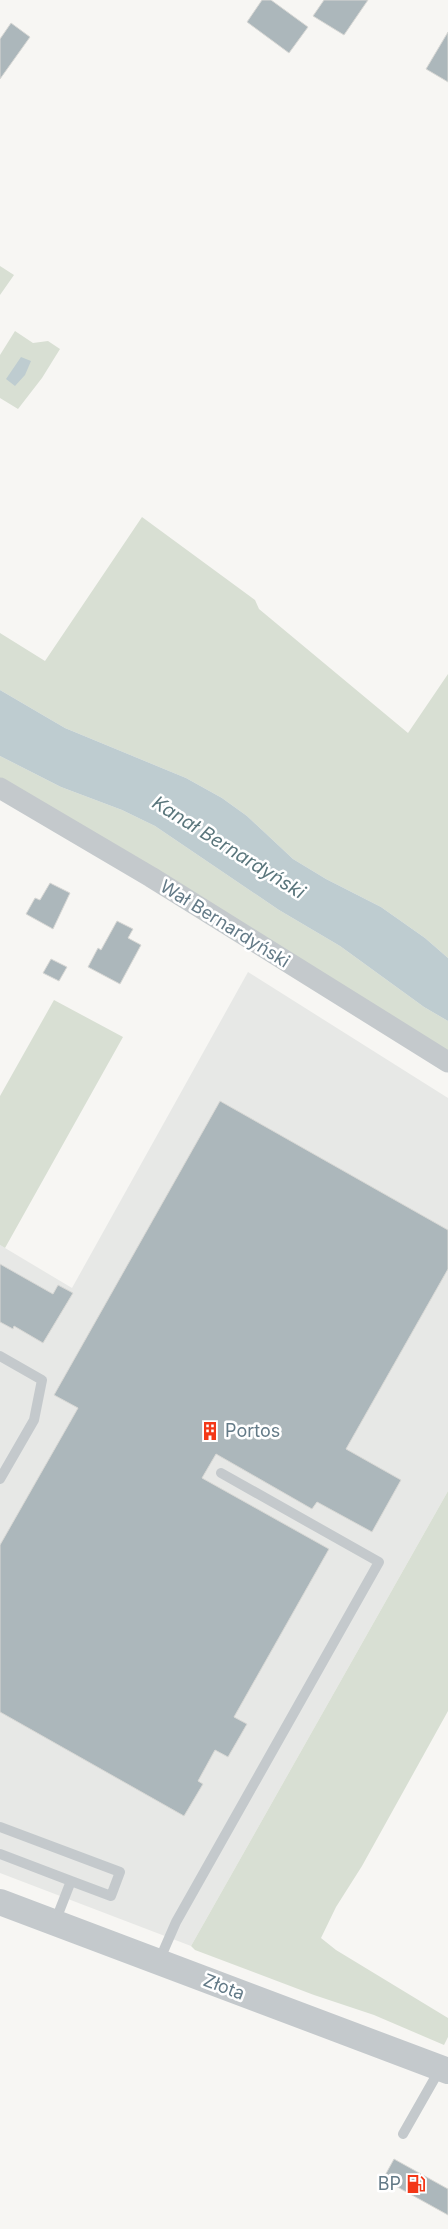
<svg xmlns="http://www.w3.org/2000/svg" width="448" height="2229" font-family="Inter,sans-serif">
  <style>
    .built { fill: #e7e8e6 }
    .green { fill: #d8dfd3 }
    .water { fill: #beccd0 }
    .building { fill: #acb7bb; stroke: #d8d8d5 }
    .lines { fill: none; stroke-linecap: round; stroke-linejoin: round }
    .service { stroke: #c4c9cc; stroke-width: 10 }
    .minor { stroke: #c4c9cc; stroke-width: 21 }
    .tertiary { stroke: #c4c9cc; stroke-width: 26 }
    .labels { text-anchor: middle; stroke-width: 5; stroke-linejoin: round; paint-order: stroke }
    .street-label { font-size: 18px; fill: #637a87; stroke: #fff }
    .poi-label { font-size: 18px; fill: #637a87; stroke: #fff; text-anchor: start }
    .water-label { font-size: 19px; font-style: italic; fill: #5a767c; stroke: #fff }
  </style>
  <rect width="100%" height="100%" fill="#f7f6f3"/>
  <path class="built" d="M248,972L448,1098V1491L191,1946L0,1873V1245L72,1288Z"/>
  <path class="green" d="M0,266L14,275L0,295Z
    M15,331L33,343L48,341L60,349L42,378L18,409L0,398V355Z
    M142,517L255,600L259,609L408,733L448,674V958L425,938L381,907L326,879L293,859L247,816L222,798L186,778L65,728L0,690V633L45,661Z
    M0,756L61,787L122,810L155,826L279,910L340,946L424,1007L448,1021V1053L0,779Z
    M54,1000L123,1037L5,1248L0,1245V1096Z
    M448,1491V1711L362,1866L336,1907L321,1938L336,1950L448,2018V2037L444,2045L374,2015L314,1995L195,1950L191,1946Z"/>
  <path class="water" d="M21,357L31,361L25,375L15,386L6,379Z
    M0,690L65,728L186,778L222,798L247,816L293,859L326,879L381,907L425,938L448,958V1021L424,1007L340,946L279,910L155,826L122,810L61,787L0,756Z"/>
  <path class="building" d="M262,0H271L308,27L289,53L247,22Z
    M324,0H368L344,35L313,16Z
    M11,23L30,37L0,79V39Z
    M448,32V82L426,69Z
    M50,883L70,893L53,929L26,914L35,898L40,900Z
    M117,921L133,929L128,938L141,945L120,984L88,967L98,948L101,950Z
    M51,959L67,967L59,981L43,973Z
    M220,1101L448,1230V1269L346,1449L401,1480L372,1532L317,1502L312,1509L216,1454L202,1478L329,1549L234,1717L247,1724L228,1757L215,1750L198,1781L203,1784L184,1816L0,1712V1545L78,1408L54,1395Z
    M0,1264L53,1294L58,1285L73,1293L43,1343L14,1326L13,1329L0,1322Z
    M394,2159L448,2189V2215L383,2179Z"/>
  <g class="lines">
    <path class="service" d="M0,1356L42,1380L34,1420L0,1479
      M0,1827L120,1872L111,1896L71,1881L55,1922
      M0,1854L71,1881
      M159,1961L176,1922L379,1562L221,1473
      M403,2134L440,2069"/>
    <path class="minor" d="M0,788L151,877L448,1062"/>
    <path class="tertiary" d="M0,1902L448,2071"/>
  </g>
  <defs>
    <g id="building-bare" transform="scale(1.5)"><path d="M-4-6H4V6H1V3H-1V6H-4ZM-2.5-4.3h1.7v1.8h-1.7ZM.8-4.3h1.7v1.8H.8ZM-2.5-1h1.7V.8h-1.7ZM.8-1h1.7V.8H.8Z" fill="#f33717" stroke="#fff" stroke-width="2.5" paint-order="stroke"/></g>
    <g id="fuel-bare" transform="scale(1.5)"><path d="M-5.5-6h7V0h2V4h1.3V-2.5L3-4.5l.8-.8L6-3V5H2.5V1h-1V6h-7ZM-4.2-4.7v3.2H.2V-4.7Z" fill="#f33717" stroke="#fff" stroke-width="2.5" paint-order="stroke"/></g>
  </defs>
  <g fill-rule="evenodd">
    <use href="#building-bare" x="210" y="1431"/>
    <use href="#fuel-bare" x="416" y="2184"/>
  </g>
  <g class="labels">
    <g class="street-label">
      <text transform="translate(225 924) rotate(32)" y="6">Wał Bernardyński</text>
      <text transform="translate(224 1987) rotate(21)" y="6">Złota</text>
    </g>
    <g class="poi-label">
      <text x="225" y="1437">Portos</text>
      <text x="401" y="2190" text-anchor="end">BP</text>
    </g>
    <g class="water-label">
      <text transform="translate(229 847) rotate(32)" y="7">Kanał Bernardyński</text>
    </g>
  </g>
</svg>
